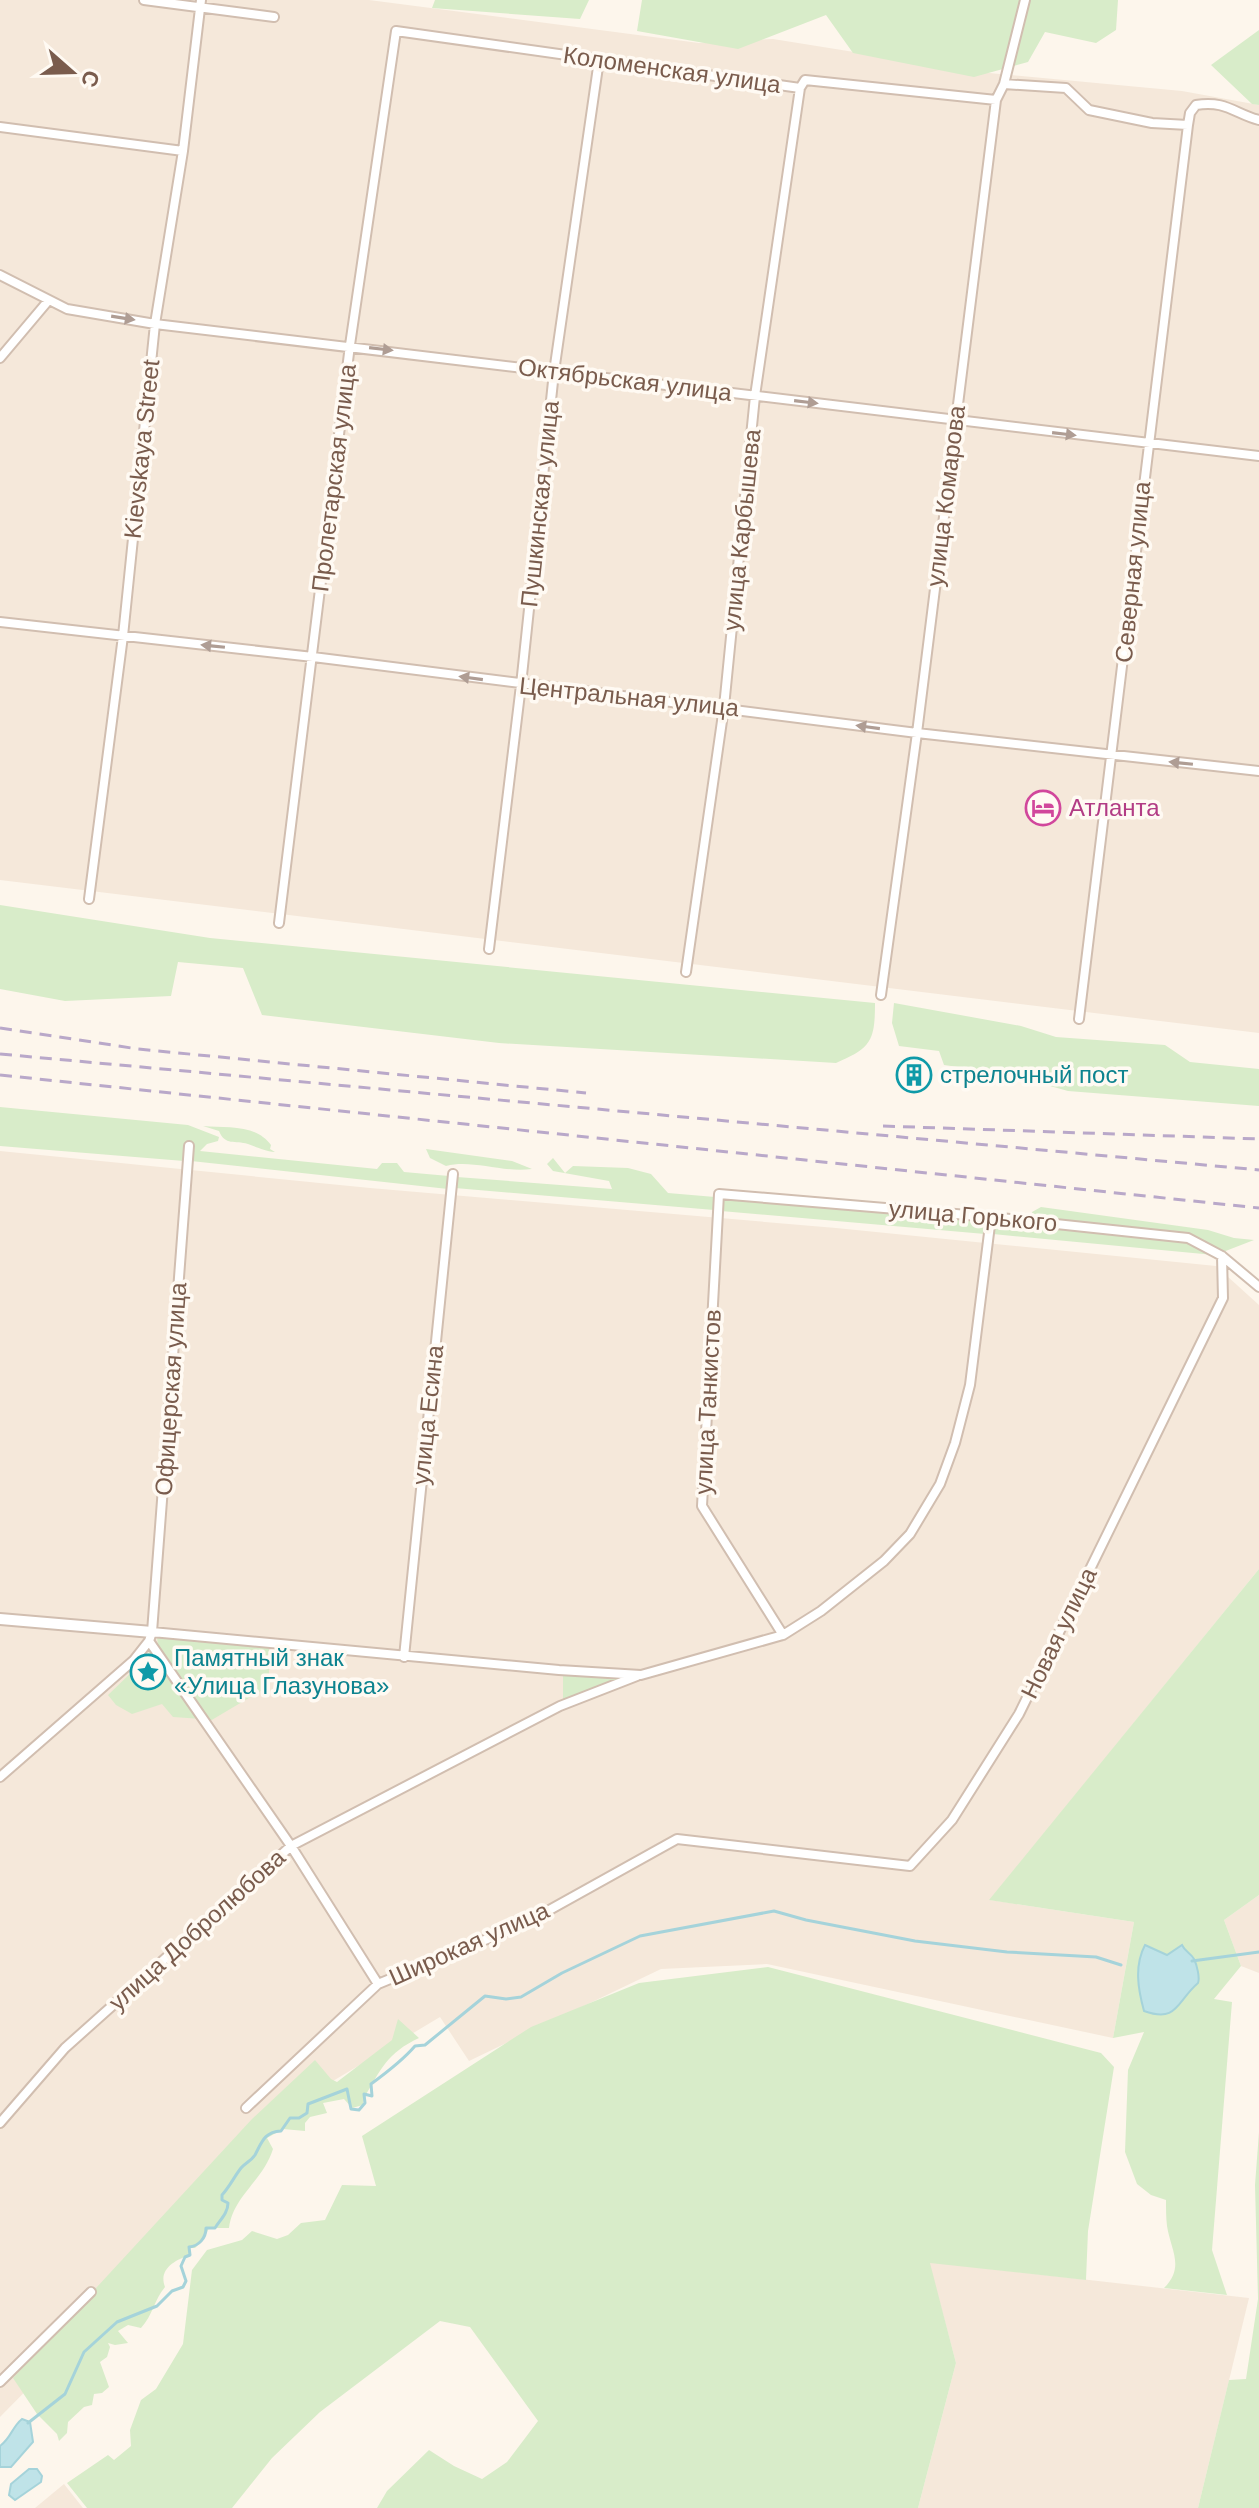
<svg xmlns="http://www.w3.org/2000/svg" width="1259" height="2508" font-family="Arial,sans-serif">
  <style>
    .residential { fill: #f5e8da }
    .green { fill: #d8ecc9 }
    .water { fill: #bfe3e8; stroke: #a5d3da; stroke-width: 2 }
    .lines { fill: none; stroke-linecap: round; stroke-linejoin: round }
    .stream { stroke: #a5d3da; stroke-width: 3 }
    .minor-casing { stroke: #d1beb0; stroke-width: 12 }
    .tertiary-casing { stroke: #d1beb0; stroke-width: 14 }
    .minor { stroke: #fff; stroke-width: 8 }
    .tertiary { stroke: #fff; stroke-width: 10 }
    .rail { stroke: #b9a8c9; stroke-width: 3; stroke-dasharray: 12 8; stroke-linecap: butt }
    .oneway { fill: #af9d94 }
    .labels { text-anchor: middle; stroke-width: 7; stroke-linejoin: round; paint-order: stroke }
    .street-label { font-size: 24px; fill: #7a5c4d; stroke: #fffaf3 }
    .hotel-label { font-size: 24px; fill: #b23c85; stroke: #fffaf3; text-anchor: start }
    .culture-label { font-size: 24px; fill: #0d838f; stroke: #fffaf3; text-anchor: start }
  </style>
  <rect width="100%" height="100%" fill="#fdf6ec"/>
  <path class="residential" d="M0,0H369L699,43L773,39L979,72L1182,91L1259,105V1033L0,880Z
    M0,1151L370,1188L836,1228L1216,1266L1259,1305V1569L990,1900L1134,1922L1113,2038L767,1964L661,1969L469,2061L440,2017L256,2127L67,2349L0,2417Z
    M1259,1895V1973L1241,1966L1224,1920Z
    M929,2262L1249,2298L1198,2508H918L956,2363Z
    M64,2484L83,2508H35Z"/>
  <path class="green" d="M435,0H589L580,19L432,8Z
    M642,0H1118L1116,30L1096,43L1045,32L1028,62L974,77L853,53L826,15L738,49L637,31Z
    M1259,30V105L1252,104L1211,65Z
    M0,905L210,938L875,1003C875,1041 871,1048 836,1063L499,1043L262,1015L243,968L178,962L171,996L65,1001L0,989Z
    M894,1003L1021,1026L1056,1037L1165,1045L1190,1062L1259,1069V1106L1068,1091L1007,1074L944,1065L939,1051L899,1046L892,1023Z
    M0,1107L188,1125L219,1137L218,1141L207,1144L200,1151L377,1169L382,1163H397L404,1172L449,1176L448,1189L191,1161L192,1144L186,1143L184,1161L0,1146Z
    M203,1126C227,1128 256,1124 271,1145L270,1149L275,1152C264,1151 257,1147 248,1144C235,1140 225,1146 219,1131Z
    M426,1149L512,1161L532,1169C502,1173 472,1159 446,1166L430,1158Z
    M553,1158L565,1173L573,1166L628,1168L651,1174L668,1193L715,1197L714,1210L455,1188L457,1177L612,1189L609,1181L553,1171L547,1164Z
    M723,1198L986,1220L985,1234L721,1211Z
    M1041,1207L1208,1230L1234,1238L1254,1240L1223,1252L1190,1235L1031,1219L1032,1212Z
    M994,1221L1187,1241L1214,1255L993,1234Z
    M1259,1569V1895L1224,1920L1241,1966L1214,1999L1232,2002L1212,2250L1227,2295L1164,2288C1185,2267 1171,2251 1167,2226C1166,2218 1166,2209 1166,2200L1151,2195L1137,2184L1125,2152L1128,2070L1144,2032L1113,2038L1134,1922L989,1900Z
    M157,1637L269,1648V1686L210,1721L158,1645Z
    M152,1648L202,1719L173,1717L162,1704L132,1714L116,1705L108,1695L137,1667L151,1680L157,1672L145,1658Z
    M563,1674L624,1677L563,1702Z
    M768,1967L1101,2053L1114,2067L1088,2231L1086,2280L930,2263L956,2363L918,2508H377L387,2491L429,2450L454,2466L482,2479L507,2462L538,2421L470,2327L440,2321L320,2412L272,2458L232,2508H87L67,2483L108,2455L114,2460L131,2446L130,2430L141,2400L156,2389L183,2344L192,2270L207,2250L242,2240L252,2231L277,2239L288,2235L301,2223L325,2220L342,2185L376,2186L362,2136L531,2027L639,1983Z
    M398,2019L419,2038C387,2053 381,2069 364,2098L363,2105L352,2108L344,2099L323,2103L327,2113L310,2117L305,2123V2131L283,2129L267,2138L273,2149C263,2181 233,2196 229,2228H209L203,2240L195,2248H190V2255C175,2260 158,2269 165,2287C154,2300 153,2315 141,2328L128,2325L118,2331L128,2343L115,2345L108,2343L110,2347L107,2357L100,2362L109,2387L102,2393L94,2394L92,2405L84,2407L68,2422L67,2433L59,2441L57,2434L37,2414L13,2378L252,2119L315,2060L331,2079L337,2082L392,2040Z
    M1259,2132V2508H1198L1229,2380L1246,2379L1258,2299L1255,2185Z"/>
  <path class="water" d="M1145,1945L1167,1955L1182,1945C1185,1952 1191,1953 1194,1959C1197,1965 1200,1978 1198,1983C1176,2002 1178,2023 1144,2011C1138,1989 1134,1966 1145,1945Z
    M22,2419L30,2422L33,2442L11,2467H0V2446C11,2438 12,2427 22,2419Z
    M29,2469H37L42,2476L41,2482L15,2500L9,2495L11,2484Z"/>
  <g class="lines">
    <path class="stream" d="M1192,1961L1259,1952
      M28,2423L65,2394L84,2352L117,2322L157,2306L172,2291L183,2287L186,2281L181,2266L185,2257L190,2255L189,2247C199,2246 206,2238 206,2228H215C220,2220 228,2213 228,2203L222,2200V2195C230,2186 234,2177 241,2168C245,2163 251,2161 255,2155C262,2142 264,2132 281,2131L290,2118H299L307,2113L308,2104L347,2089L351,2109L359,2110L365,2103L364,2094L372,2096L371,2084C386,2073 403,2060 415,2046L425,2045L485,1996L506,1999L521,1997L562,1973L640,1936L774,1911L806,1920L915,1941L1007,1952L1096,1957L1121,1965"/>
    <g class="minor-casing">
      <path id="minor" d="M144,0L274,17
        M1004,84L1066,88L1089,110L1152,123L1188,125L1190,113L1196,105C1226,100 1235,114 1259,120
        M0,127L183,151
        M0,275L67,309L155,324L1259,456
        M0,358L48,301
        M0,622L313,657L917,733L1259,771
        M89,899L123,636L155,324L183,151L201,0
        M279,923L350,345L396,31L800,88L805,80L996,100
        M489,949L521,685L554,372L599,60
        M686,972L724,707L755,396L800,88
        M881,995L917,733L996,100L1004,84L1025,0
        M1079,1019L1188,125
        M189,1146L152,1632L149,1641L291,1846L378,1984L526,1923L677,1839L910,1866L952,1820L1019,1714L1223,1298L1222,1256
        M152,1632L559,1670L641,1675L783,1635L821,1611L884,1561L910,1534L940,1484L955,1443L970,1385L991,1217
        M783,1635L702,1506L719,1194L991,1217L1188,1238L1222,1256L1259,1287
        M404,1657L453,1174
        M0,1777L134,1660L149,1641
        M246,2108L378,1984
        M0,2123L65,2048L291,1846L560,1706L637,1676
        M0,2382L91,2292"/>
    </g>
    <g class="tertiary-casing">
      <path id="tertiary" d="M0,1619L152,1632"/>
    </g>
    <use href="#minor" class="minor"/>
    <use href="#tertiary" class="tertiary"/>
    <path class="rail" d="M0,1028L138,1049L586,1093
      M0,1054L1259,1170
      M0,1075L1259,1208
      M883,1126L1259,1139"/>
  </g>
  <defs><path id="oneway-solid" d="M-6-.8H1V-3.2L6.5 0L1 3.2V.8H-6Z" transform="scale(2)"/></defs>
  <g class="oneway">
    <use href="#oneway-solid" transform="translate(123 318) rotate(9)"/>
    <use href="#oneway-solid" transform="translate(381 349) rotate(7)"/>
    <use href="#oneway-solid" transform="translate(806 402) rotate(7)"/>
    <use href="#oneway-solid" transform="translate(1064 434) rotate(7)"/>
    <use href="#oneway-solid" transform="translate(213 646) rotate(-174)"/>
    <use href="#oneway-solid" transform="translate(471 678) rotate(-172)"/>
    <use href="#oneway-solid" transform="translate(868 727) rotate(-172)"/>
    <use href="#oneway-solid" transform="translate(1181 763) rotate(-174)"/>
  </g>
  <defs>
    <g id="hotel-ring" transform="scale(1.8)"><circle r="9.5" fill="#fffaf3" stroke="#d1479c" stroke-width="1.5"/><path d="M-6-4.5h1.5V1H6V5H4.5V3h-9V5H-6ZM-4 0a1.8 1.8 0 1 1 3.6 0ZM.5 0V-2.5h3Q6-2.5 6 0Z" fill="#d1479c"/></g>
    <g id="building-ring" transform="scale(1.8)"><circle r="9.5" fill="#fffaf3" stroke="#0f9aa8" stroke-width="1.5"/><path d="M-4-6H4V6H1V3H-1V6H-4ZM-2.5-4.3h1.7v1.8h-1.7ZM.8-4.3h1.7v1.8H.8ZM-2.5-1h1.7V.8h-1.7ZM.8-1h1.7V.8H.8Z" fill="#0f9aa8"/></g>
    <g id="sight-ring" transform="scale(1.8)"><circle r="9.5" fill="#fffaf3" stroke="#0f9aa8" stroke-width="1.5"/><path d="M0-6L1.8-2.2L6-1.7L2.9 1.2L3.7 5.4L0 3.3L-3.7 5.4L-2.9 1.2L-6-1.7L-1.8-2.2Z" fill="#0f9aa8"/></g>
  </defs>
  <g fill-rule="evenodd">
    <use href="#hotel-ring" x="1043" y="808"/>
    <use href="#building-ring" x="914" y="1075"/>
    <use href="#sight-ring" x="148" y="1672"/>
  </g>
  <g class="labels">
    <g class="street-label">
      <text transform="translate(672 70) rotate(8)" y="8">Коломенская улица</text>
      <text transform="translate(625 380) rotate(7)" y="8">Октябрьская улица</text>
      <text transform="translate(142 449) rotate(-84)" y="8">Kievskaya Street</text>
      <text transform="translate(334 478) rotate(-83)" y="8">Пролетарская улица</text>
      <text transform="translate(946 496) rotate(-83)" y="8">улица Комарова</text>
      <text transform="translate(540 504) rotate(-84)" y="8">Пушкинская улица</text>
      <text transform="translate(742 530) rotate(-84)" y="8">улица Карбышева</text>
      <text transform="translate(1133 572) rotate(-84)" y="8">Северная улица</text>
      <text transform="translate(629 697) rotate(6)" y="8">Центральная улица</text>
      <text transform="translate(973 1216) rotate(5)" y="8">улица Горького</text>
      <text transform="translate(171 1389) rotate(-86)" y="8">Офицерская улица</text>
      <text transform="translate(708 1402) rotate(-87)" y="8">улица Танкистов</text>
      <text transform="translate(428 1415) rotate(-84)" y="8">улица Есина</text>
      <text transform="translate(1059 1633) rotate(-64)" y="8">Новая улица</text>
      <text transform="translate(197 1930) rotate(-42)" y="8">улица Добролюбова</text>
      <text transform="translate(469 1944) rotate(-24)" y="8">Широкая улица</text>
    </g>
    <g class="hotel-label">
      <text x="1069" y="816">Атланта</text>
    </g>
    <g class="culture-label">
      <text x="940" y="1083">стрелочный пост</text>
      <text x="174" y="1666">Памятный знак<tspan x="174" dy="28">«Улица Глазунова»</tspan></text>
    </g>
  </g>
  <g transform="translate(72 72) rotate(110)" stroke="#fffaf3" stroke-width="6" paint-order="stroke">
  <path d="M0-6L14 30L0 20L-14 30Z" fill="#7a5c4d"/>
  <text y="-12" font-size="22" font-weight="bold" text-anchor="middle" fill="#7a5c4d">С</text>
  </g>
</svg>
